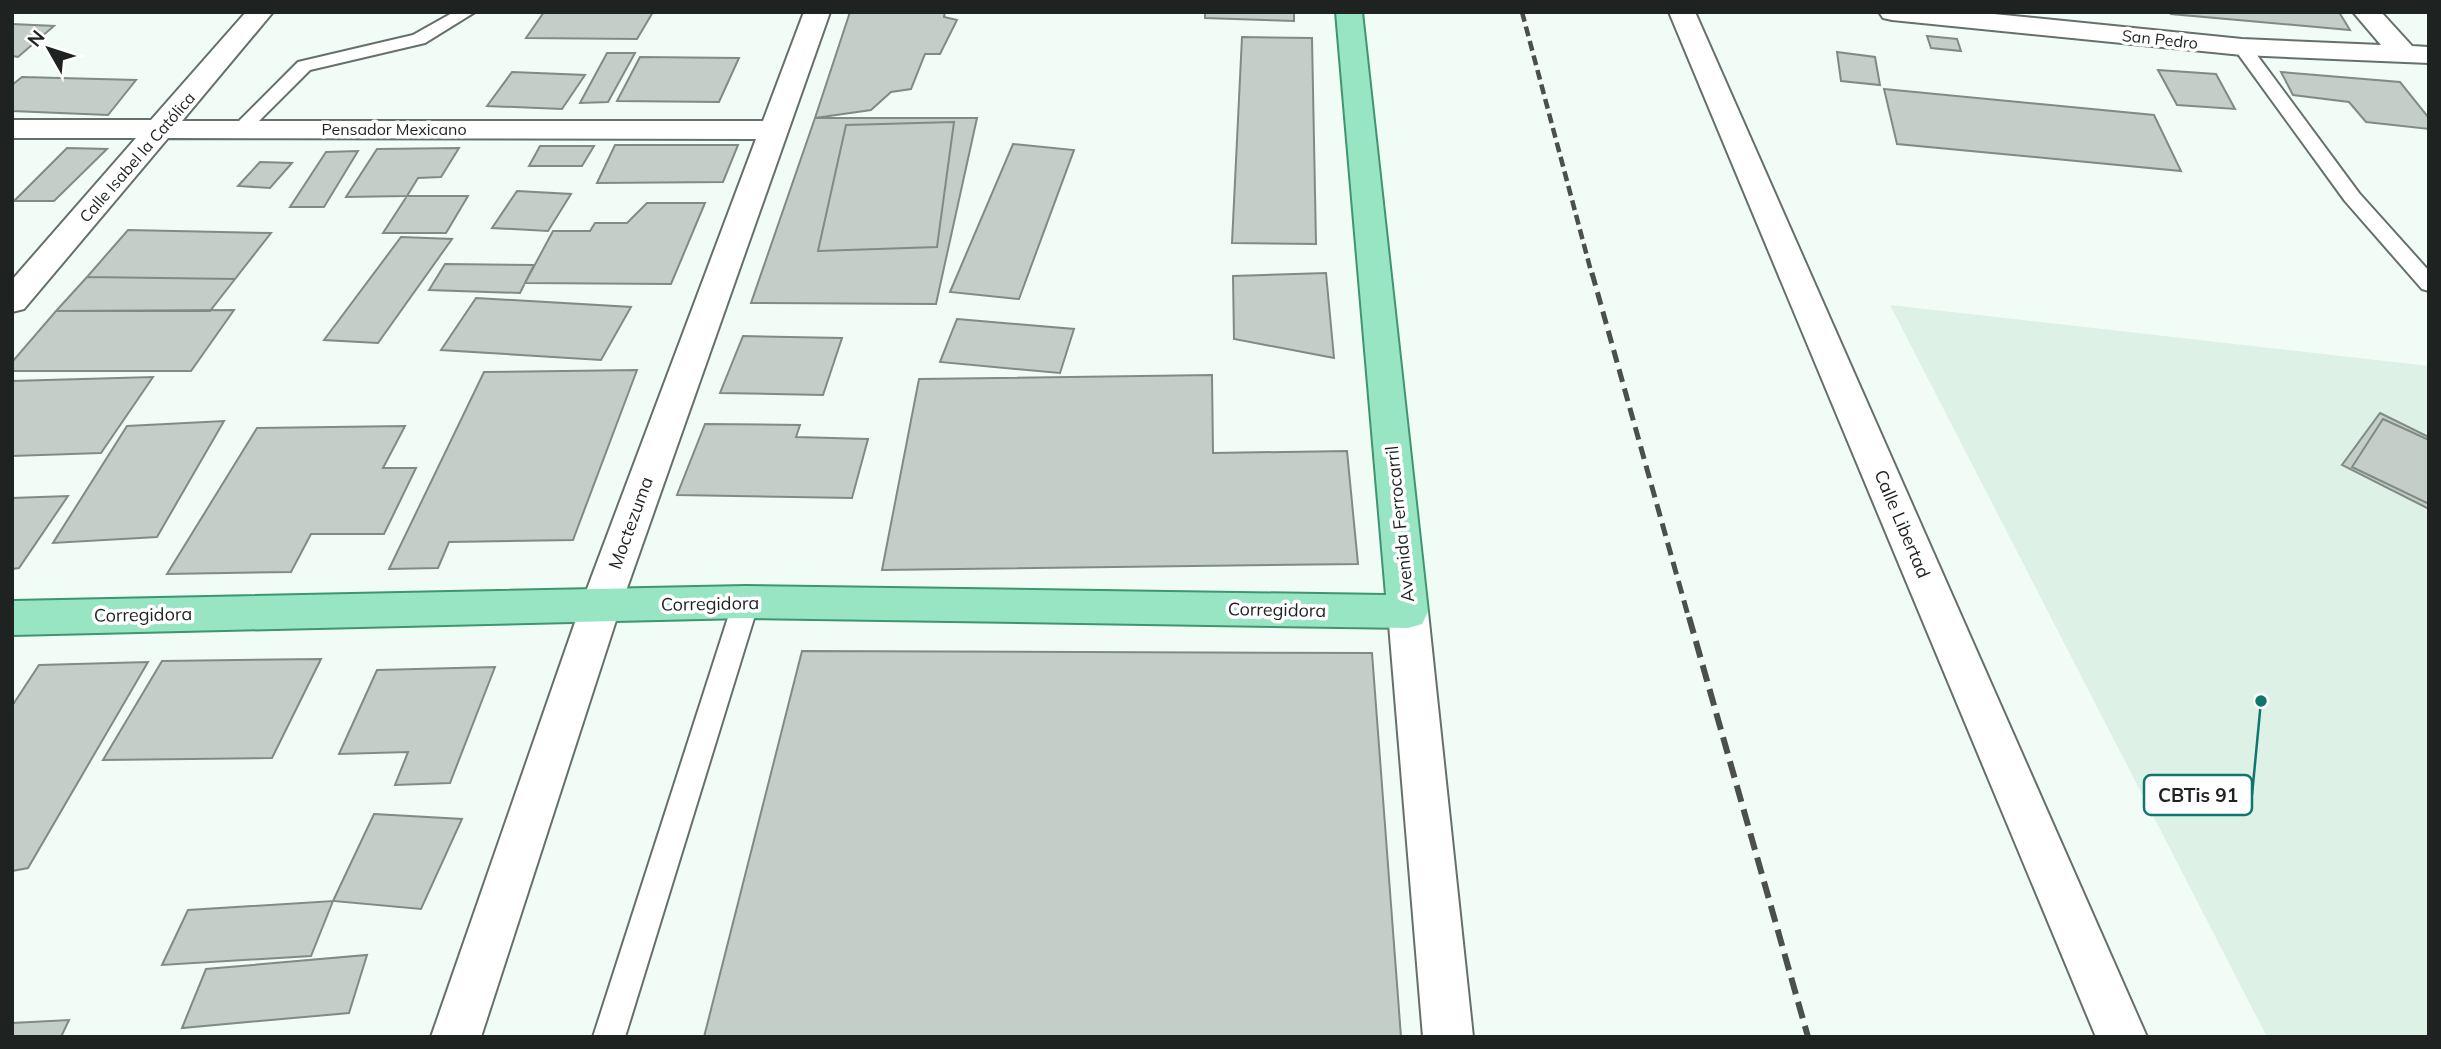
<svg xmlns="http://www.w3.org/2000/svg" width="2441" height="1049" font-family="Mulish,sans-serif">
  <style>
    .built { fill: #def1e7 }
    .building { fill: #c3cec8; stroke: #808b85; stroke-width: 2 }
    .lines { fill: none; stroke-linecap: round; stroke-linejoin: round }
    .lane-casing { stroke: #66706a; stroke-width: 4 }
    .street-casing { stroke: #66706a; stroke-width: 4 }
    .primary-casing { stroke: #3f9570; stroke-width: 4 }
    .lane { fill: #fff; fill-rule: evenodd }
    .street { fill: #fff; fill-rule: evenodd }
    .primary { fill: #97e5c3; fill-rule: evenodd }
    .rail-far2 { stroke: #4b504d; stroke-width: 4.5; stroke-dasharray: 10 5; stroke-linecap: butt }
    .rail-far1 { stroke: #4b504d; stroke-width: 5; stroke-dasharray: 13 7; stroke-linecap: butt }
    .rail { stroke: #4b504d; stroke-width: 6; stroke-dasharray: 17 8; stroke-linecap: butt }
    .labels { text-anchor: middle; stroke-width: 7; stroke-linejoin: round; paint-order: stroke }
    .far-street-label { font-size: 16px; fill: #1e2220; stroke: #fff }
    .street-label { font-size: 18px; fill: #1e2220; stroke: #fff }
    .leader { fill: none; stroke: #0f766e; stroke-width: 2.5 }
    .callout-dot { fill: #0f766e; stroke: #fff; stroke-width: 2.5 }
    .callout { fill: #fff; stroke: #0f766e; stroke-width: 2.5 }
    .callout-label { font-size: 19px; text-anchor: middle; font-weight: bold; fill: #1e2220 }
  </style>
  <rect width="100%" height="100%" fill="#f1fcf6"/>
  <path class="built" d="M1890,305L2429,366V1037H2267Z"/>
  <path class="building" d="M544,12H653L637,39L526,38Z
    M850,12H945L944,17L957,20L940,54H925L911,89L891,92L871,110L815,118Z
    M1205,12H1294V21L1205,18Z
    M2171,12H2339L2350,30L2171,14Z
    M12,24L54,26L18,57L12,56Z
    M1927,36L1957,39L1961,51L1931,48Z
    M1242,37L1312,38L1316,244L1232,243Z
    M1837,52L1875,57L1880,85L1841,81Z
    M607,53H635L608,102L580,103Z
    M640,57L739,58L719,102L617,101Z
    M2158,70L2216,74L2235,109L2177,105Z
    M512,72L585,75L562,109L487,106Z
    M2281,72L2400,82L2429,118V129L2366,122L2349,102L2293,95Z
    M22,77L136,80L108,115L12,111V85Z
    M1884,89L2154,115L2181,171L1897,144Z
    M815,118H977L936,304L751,303Z
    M954,122L937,247L818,251L846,125Z
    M1013,144L1074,150L1019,299L950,292Z
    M615,145H738L723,182L597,183Z
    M540,146H594L582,166H529Z
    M67,148L107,149L54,201H14Z
    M459,148L441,177L418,178L407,196L346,197L377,149Z
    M358,151L324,207H290L326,152Z
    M260,162L292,163L270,188L238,186Z
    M517,191L571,194L548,231L492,228Z
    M407,196H468L446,233H383Z
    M647,203H705L671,284L525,283L553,231H590L595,223H627Z
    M128,230L271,233L235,279L87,277Z
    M401,237L452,239L378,343L324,340Z
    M445,264L534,265L520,293L429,290Z
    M1326,273L1334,358L1234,339L1233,276Z
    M87,277L235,279L210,311H56Z
    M476,298L631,307L601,360L441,350Z
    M234,310L191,371H12V362L56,311Z
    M957,319L1074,329L1060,373L940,362Z
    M743,336L842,338L823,395L720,393Z
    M637,370L573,540L449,542L438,568L389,569L484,372Z
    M1212,375L1213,453L1347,451L1358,564L882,570L919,379Z
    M153,377L101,453L12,456V381Z
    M2380,413L2429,437V509L2342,465Z
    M2383,419L2429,440V504L2352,467Z
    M224,421L157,537L53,543L127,426Z
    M705,424L800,425L796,437L868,439L852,498L677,495Z
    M405,426L383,468H416L384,534H311L291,572L167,574L257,428Z
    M68,496L19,568L12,569V498Z
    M802,651L1372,653L1401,1037H704Z
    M321,659L272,758L103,760L162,661Z
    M148,662L28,868L12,871V706L39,665Z
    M495,667L450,783L395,785L408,752L339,754L377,670Z
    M374,814L462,819L421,909L333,901Z
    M333,901L311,956L162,965L188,910Z
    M367,955L349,1013L182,1028L206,969Z
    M69,1020L61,1037H12V1023Z"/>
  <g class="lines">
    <g class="lane-casing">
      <path id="lane" d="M454,12H475L425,43L310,70L247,133L240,135L231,129L298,62L413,35Z
        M2242,42L2248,43L2359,193L2429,271V291L2422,289L2345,201L2233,47Z
        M746,592L755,595L759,602L625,1037H593L733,602L737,595Z"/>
    </g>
    <g class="street-casing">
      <path id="street" d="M246,12H273L182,121H763L804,12H830L621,605L481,1037H431L581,605L756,139L168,138L24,309L12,312V280L136,138H12V120H151Z
        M1669,12H1695L2147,1037H2096Z
        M1879,12H1974L2242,39L2381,45L2353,12H2381L2412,46L2429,47V63L2242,55L1892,20L1883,18Z
        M1408,596L1422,600L1428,612L1473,1037H1423L1388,612L1394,600Z"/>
    </g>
    <g class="primary-casing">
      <path id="primary" d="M1336,12H1362L1428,612L1422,624L1408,628L746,618L12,635V601L746,586L1386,595Z"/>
    </g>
    <use href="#lane" class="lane"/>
    <use href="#street" class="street"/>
    <use href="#primary" class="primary"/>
    <path class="rail-far2" d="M1522,12L1592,275"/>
    <path class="rail-far1" d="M1592,273L1689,619"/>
    <path class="rail" d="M1689,617L1808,1037"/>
  </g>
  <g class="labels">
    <g class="far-street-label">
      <text transform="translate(2160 39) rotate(6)" y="6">San Pedro</text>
      <text x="394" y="135">Pensador Mexicano</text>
      <text transform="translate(137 157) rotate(-49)" y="6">Calle Isabel la Católica</text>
    </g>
    <g class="street-label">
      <text transform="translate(631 523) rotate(-70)" y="6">Moctezuma</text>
      <text transform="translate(1400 524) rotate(-96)" y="6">Avenida Ferrocarril</text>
      <text transform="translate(1902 524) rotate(67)" y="6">Calle Libertad</text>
      <text transform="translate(710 604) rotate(-1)" y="6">Corregidora</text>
      <text transform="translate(1277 610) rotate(1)" y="6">Corregidora</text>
      <text transform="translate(143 615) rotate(-1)" y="6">Corregidora</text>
    </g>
  </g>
  <path class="leader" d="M2261 701L2252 795"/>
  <circle class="callout-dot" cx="2261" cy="701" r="7"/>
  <rect class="callout" x="2144" y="775" width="108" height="40" rx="7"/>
  <g class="callout-label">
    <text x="2198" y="802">CBTis 91</text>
  </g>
  <rect width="2441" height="1049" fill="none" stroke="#1e2220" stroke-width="28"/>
  <g transform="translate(49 49) rotate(309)" stroke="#ffffff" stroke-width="5" paint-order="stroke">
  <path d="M0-5L12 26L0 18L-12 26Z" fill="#1e2220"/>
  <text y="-10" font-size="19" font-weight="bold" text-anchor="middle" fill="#1e2220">N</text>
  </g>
</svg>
